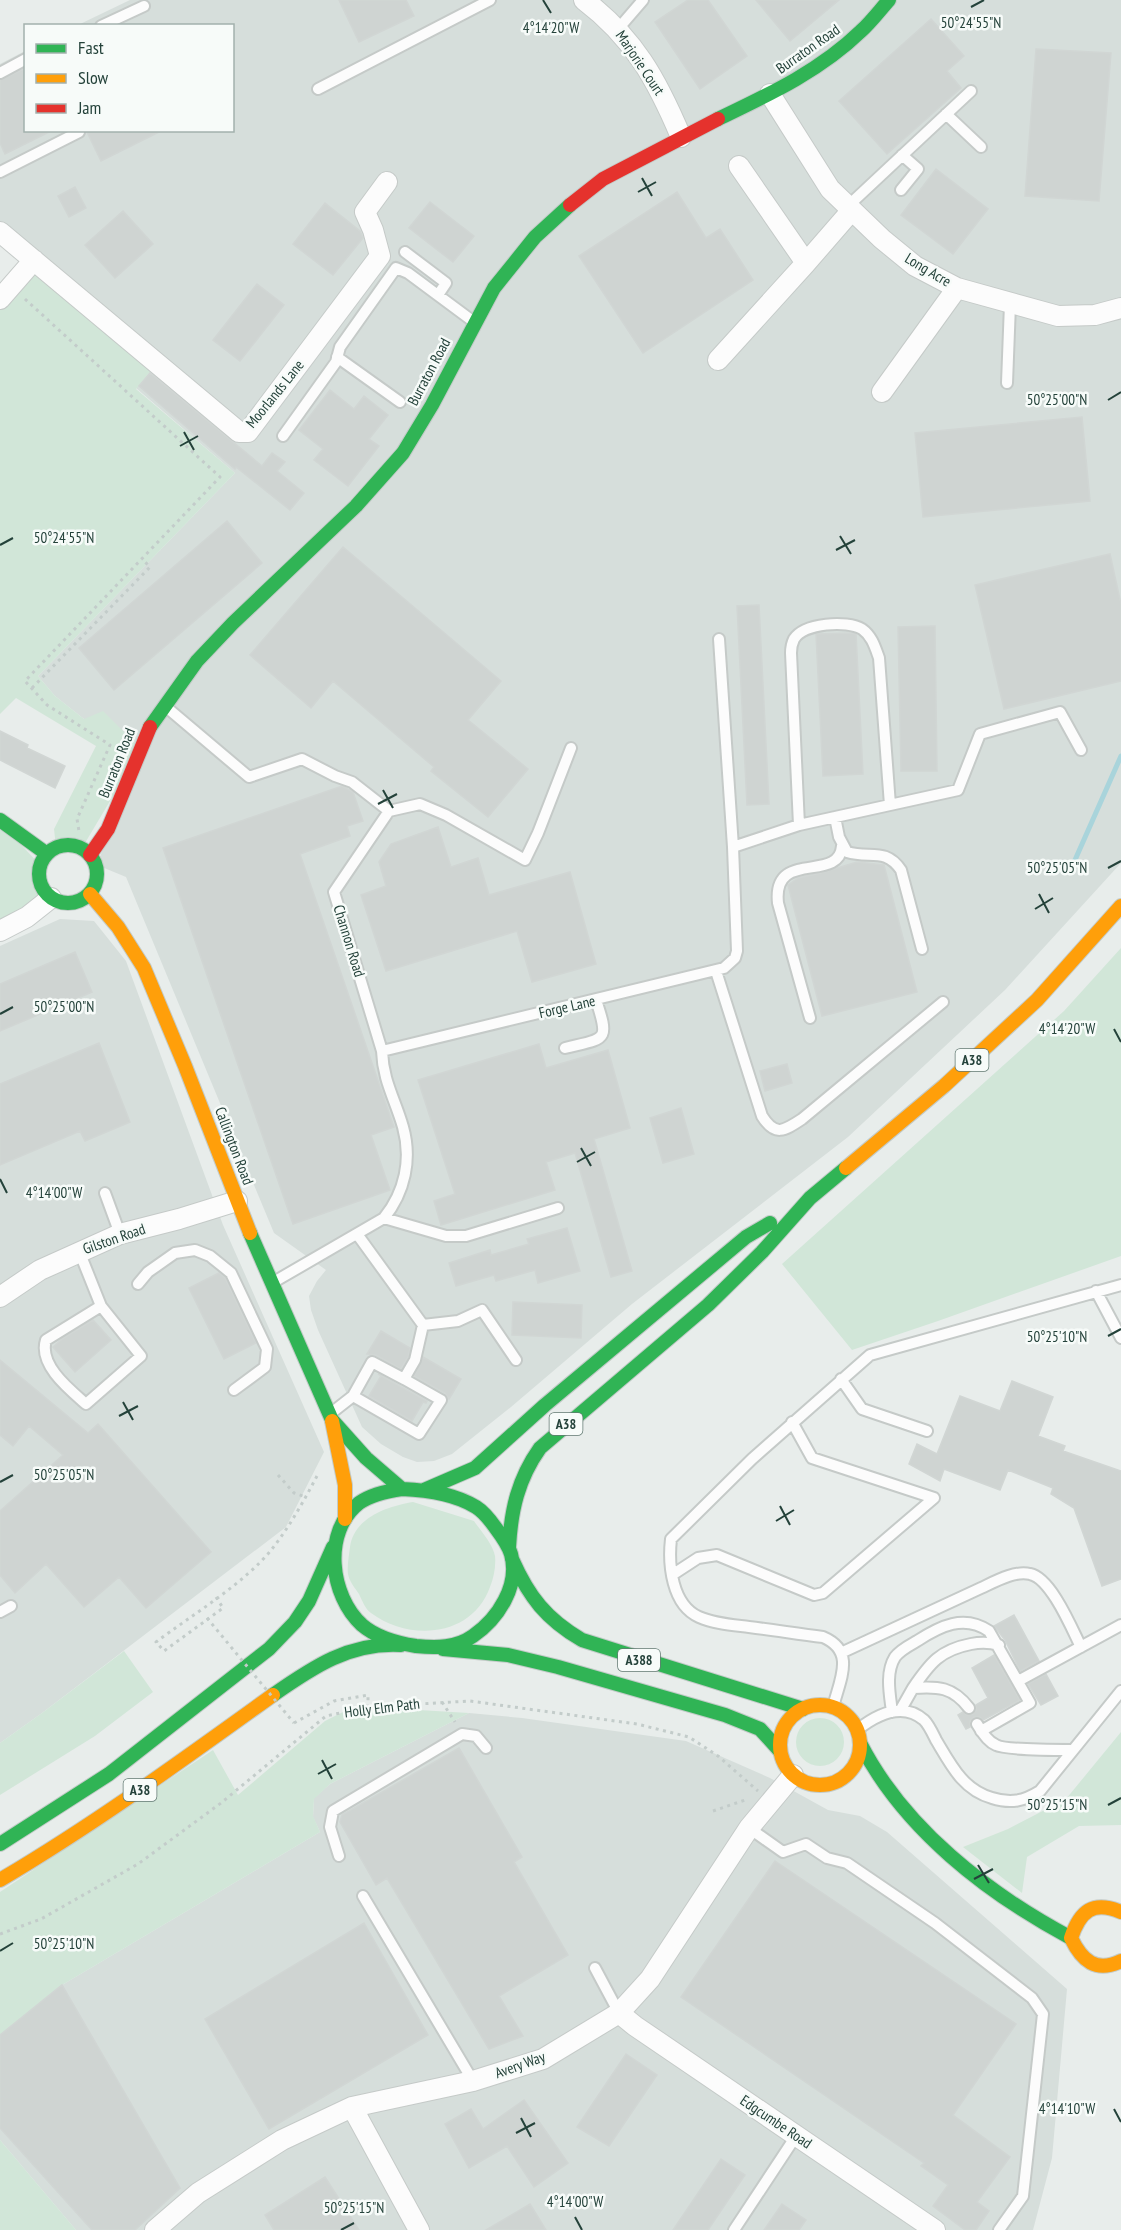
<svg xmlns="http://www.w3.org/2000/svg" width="1121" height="2230" font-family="'PT Sans Narrow',sans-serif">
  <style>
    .built { fill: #d6dedb }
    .green { fill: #d1e6d8 }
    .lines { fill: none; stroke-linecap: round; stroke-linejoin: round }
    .stream { stroke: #a9d4db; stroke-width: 5 }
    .building { fill: #cfd4d2; stroke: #d1d6d4; stroke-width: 1.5 }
    .lane-casing { stroke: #c5cac8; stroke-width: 14 }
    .street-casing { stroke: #c5cac8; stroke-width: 22 }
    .fast-casing { stroke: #c3cbc8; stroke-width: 16 }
    .slow-casing { stroke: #c3cbc8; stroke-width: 16 }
    .jam-casing { stroke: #c3cbc8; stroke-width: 16 }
    .path { stroke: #c3ccca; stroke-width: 3; stroke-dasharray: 3 4.5; stroke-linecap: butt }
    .lane { stroke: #fcfcfc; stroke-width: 10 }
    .street { stroke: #fcfcfc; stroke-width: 20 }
    .fast { stroke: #30b455; stroke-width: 14 }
    .slow { stroke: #ff9f0a; stroke-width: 14 }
    .jam { stroke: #e5322d; stroke-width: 14 }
    .path-bridge { stroke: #c3ccca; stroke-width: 3; stroke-dasharray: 3 4.5; stroke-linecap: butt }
    .ticks { fill: none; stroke: #24423a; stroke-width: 2 }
    .labels { text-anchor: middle; stroke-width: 5; stroke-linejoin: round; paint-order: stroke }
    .shield { fill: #f7fbf9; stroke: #637a73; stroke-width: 1.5 }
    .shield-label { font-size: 14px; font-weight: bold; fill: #24423a }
    .street-label { font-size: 15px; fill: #24423a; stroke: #f7fbf9 }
    .ticks-label { font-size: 15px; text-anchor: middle; fill: #24423a; stroke: #f7fbf9; stroke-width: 5; stroke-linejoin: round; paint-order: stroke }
  </style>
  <rect width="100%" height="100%" fill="#e8edeb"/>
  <path class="built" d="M130,0H1121V863L1005,990L848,1137L632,1304L511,1407L452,1454L434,1461L417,1462L403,1457L381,1444L362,1427L318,1330L311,1310L309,1296L317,1281L326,1270L274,1233L126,877L97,865L127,784L84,719L55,696L38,676L235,473L136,388L157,363L0,232V64L25,51L26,130H232V26L78,25Z
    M60,919L94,921L126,961L223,1225L324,1452L286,1527L42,1713L0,1743V946Z
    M469,1713L522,1718L686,1741L770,1778L828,1810L860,1816L887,1832L1067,1989L1052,2158L1033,2230H76L0,2140V2035L62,1985L320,1832L313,1817L314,1798L330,1784Z"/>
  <path class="green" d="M34,260L157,363L136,389L235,473L38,676L55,696L84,719L103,711L141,749L82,848L67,845L56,847L54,829L96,746L16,698L0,714V299Z
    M0,822L40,865C39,880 41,887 51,898L0,931Z
    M1121,948V1256L938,1321L852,1350L782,1264L1064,1011Z
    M413,1502L474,1521C480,1530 493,1544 495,1556C496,1566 494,1577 490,1587C472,1637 410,1642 371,1613C365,1609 362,1600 359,1594C355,1588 349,1581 348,1574C347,1566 349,1555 350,1547C354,1517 389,1506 413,1502Z
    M124,1651L153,1692L95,1736L0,1795V1743L42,1713Z
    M368,1707L469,1713L330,1784L314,1799L313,1816L320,1832L62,1985L0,2035V1892L213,1750L238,1795L325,1721L343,1712Z
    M796 1742a24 24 0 1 1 48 0a24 24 0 1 1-48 0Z
    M1121,1732V1825L1079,1826L1027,1857L1022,1893L963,1847L1008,1829L1066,1799Z
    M0,2140L76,2230H0Z"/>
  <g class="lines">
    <path class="stream" d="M1071,869L1121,756"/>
  </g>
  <path class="building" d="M339,0H406L414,16L359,42Z
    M688,0H708L747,56L700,89L655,22Z
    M756,0H839L790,41Z
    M931,19L964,56L947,71L961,88L887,154L839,101Z
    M1036,49L1111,53L1099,201L1025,196Z
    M26,68V130H53L5,154L0,143V80Z
    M86,130H163L101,161Z
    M936,169L988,209L953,254L901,215Z
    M75,187L86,208L69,217L58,196Z
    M677,192L706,238L720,229L753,280L643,353L579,256Z
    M430,202L474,236L453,262L409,228Z
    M325,203L360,231L363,238L333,275L293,244Z
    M123,211L153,244L115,278L85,245Z
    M257,284L284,305L240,361L213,340Z
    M150,373L262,466L272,453L285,462L277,471L304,493L290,510L236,467L235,469L139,386Z
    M330,390L354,409L364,396L388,415L369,439L379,446L348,486L314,460L323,449L299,430Z
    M1082,417L1090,501L923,517L915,433Z
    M227,521L262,563L114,690L79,648Z
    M343,547L501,681L468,720L528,769L488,817L431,771L434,767L333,681L311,708L250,655Z
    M1110,554L1121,604V681L1004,709L975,585Z
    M759,605L769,804L747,805L737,606Z
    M935,626L937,771H901L898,627Z
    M850,633L856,634L863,774L823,776L816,634Z
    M0,731L28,745L27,748L65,766L55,788L0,760Z
    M342,786L353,792L363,821L347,826L350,836L300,854L394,1127L371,1135L390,1190L293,1224L163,848Z
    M438,827L451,867L478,858L489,895L570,872L596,964L532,982L517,931L386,971L361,895L386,886L379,862L391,844Z
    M857,862L884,865L917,992L822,1016L788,885L798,878L821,873Z
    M75,952L92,992L0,1031V984Z
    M99,1043L130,1122L85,1141L80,1131L0,1165V1084Z
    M539,1044L546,1068L608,1050L630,1128L594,1139L632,1271L611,1277L575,1153L546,1162L555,1190L441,1225L434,1201L455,1194L418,1080Z
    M787,1064L792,1083L765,1091L760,1071Z
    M681,1108L694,1154L663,1163L650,1118Z
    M567,1228L580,1271L538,1283L535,1270L496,1281L494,1275L456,1286L449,1263L490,1250L491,1255L529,1244L527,1239Z
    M219,1273L225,1278L256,1343L224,1359L189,1288Z
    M513,1302L582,1305L581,1338L512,1335Z
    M93,1320L111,1340L75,1372L53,1347L62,1339Z
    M381,1331L410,1348L408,1357L401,1369L376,1355L367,1354Z
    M423,1357L461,1379L449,1399L445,1393L414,1376Z
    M0,1360L88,1433L98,1424L211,1552L146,1608L119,1577L84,1607L46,1564L15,1593L0,1575V1511L63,1455L29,1426L13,1446L0,1435Z
    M378,1374L427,1401L426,1403L423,1402L412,1421L369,1396L381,1376Z
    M1012,1381L1053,1397L1038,1436L1065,1446L1063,1451L1121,1471V1579L1102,1586L1074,1508L1051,1494L1053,1488L1008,1470L1000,1490L944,1469L940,1481L909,1464L917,1444L937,1454L960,1396L1000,1411Z
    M1014,1615L1039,1661L1020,1671L1005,1640L994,1626Z
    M994,1655L1020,1700L983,1720L980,1717H974L970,1721V1727L966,1729L958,1715L963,1712L967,1715L973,1714L976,1710V1705L988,1698L972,1668Z
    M1046,1674L1058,1696L1041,1705L1028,1684Z
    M459,1748L522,1857L514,1862L568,1955L499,1996L523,2036L489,2049L387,1878L376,1885L340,1822L342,1815Z
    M775,1861L1016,2024L953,2115L1010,2157L977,2202L989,2211L976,2230H965L933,2206L948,2185L921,2166L924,2163L681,1997Z
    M364,1923L428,2035L269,2129L205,2019Z
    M62,1985L180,2188L135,2230H92L0,2128V2035Z
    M626,2054L657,2075L609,2146L577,2127Z
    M524,2100L568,2163L534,2187L507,2146L469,2168L445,2124L471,2109L483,2129Z
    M721,2159L745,2175L708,2230H673Z
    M325,2177L359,2230H274L265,2215Z
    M530,2204L546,2230H486Z
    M782,2204L806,2220L799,2230H764Z"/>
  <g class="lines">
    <g class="lane-casing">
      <path id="lane" d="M101,26L144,6
        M618,29L643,0
        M0,73L26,59
        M318,89L490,0
        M946,114L981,147
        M0,172L79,132
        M901,190L918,169L902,155
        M848,206L971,91
        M405,252L446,283L438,295
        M337,357L400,402
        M1007,383L1010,304
        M283,436L336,362L340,347L396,268L408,273L474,322
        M719,639L733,847
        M165,706L249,777L302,759L335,776L352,782L389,811
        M835,817L839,837L847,852C870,859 885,847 901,870L922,949
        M799,825L791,653C791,648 792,643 794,639C804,623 847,620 862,629C872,636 875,647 879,658L890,805
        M716,971L762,1116C775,1137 784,1131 802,1119L943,1002
        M810,1018L778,903C772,848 839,884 842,846
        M565,1048C606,1038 610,1042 596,1000
        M382,1051L724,968L735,958L737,951L733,847L799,825L958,790L980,734L1060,712L1081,750
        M105,1193L120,1234
        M384,1218L446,1236H466L558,1208
        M79,1251L101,1306L141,1356L86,1404C70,1390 38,1365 46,1340L101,1306
        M272,1283L384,1218C405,1192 412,1159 403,1127C395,1099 383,1081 382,1051L334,892L389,811L420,804L446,815L525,860L538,833L571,748
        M138,1284L148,1272L175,1253L195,1250L210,1256L231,1273L267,1349L265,1367L234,1390
        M1096,1291L1121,1338
        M423,1325L458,1321L482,1310L516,1360
        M841,1379L862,1409L927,1431
        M353,1396L372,1362L404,1379L415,1360L423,1325L357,1234
        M330,1414L353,1396L419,1434L441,1400L404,1379
        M672,1575L698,1558L717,1555L814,1595L823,1593L934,1498L812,1458L792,1422
        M0,1612L11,1606
        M843,1652L981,1588C994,1582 1015,1570 1030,1574C1051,1578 1072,1629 1081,1647
        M1018,1681L1121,1625
        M913,1688C930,1663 940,1650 971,1644C981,1642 989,1642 999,1645
        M833,1707C840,1679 856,1651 823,1637C798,1634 774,1630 749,1627C733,1625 715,1624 699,1617C672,1605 668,1565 671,1539L752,1459L870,1355L1121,1285
        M900,1711L913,1688C938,1686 953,1687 969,1708
        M892,1712C890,1695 885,1673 895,1657C900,1650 910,1645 917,1641C940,1626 964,1614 989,1631L1030,1703L981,1731
        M977,1724C981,1731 988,1742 996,1745C1005,1750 1060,1750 1073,1750
        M857,1730C876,1715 902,1701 924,1720C929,1725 933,1734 936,1740C951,1765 963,1790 992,1798C1011,1804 1024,1801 1040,1791L1121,1691
        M749,1828L783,1852L806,1844L827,1858L847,1863L935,1923L1032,1998L1043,2014L1023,2196L999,2230
        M339,1856L330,1827L333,1811L462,1734L476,1736L486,1748
        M363,1896L473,2081
        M595,1968L619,2013
        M734,2230L796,2136"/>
    </g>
    <g class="street-casing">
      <path id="street" d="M584,0C634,38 657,80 681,137
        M770,94L830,189L882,239L915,266L957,288L1058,316L1095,315L1121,308
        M739,166L806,263L852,210
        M0,232L239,432H248L380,256L373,230L365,212L387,182
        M0,299L34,260
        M718,360L806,263
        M882,392L957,288
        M0,931L27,917L51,898
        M0,1297L40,1270L120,1234L179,1219L237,1201
        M619,2013L635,2026L935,2230
        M352,2107L419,2230
        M155,2230L198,2193L282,2140L352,2107L473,2081L543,2059L619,2013L650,1979L749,1828L793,1775"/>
    </g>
    <g class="fast-casing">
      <path id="fast" d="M718,119C768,95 820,71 861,31C871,22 880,10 889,0
        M150,727L197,661L233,623L356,506L403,453L432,405L494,288L535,237L570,205
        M0,820L47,854
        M39 874a29 29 0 1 1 58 0a29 29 0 1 1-58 0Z
        M250,1233L332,1420L366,1458L402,1489
        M402,1489C427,1490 455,1494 476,1507C484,1512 490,1520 495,1527C501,1535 508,1544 511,1554C520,1585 498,1619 473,1636C456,1648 437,1648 416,1646C397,1643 377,1638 362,1625C330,1596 322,1532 359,1503C372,1494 387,1491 402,1489Z
        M424,1490L475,1468L545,1405L746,1237L770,1223
        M509,1547C511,1510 518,1479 540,1448L708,1305L762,1252L810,1198L846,1168
        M512,1559C529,1597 546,1619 582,1640L803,1709
        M443,1649L508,1655L558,1667L725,1715L760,1729L780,1751
        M273,1695C313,1667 350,1642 401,1645
        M860,1743C904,1829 987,1893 1071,1938
        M0,1844L109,1774L269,1649L295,1622L309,1601L333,1547"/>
    </g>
    <g class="slow-casing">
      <path id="slow" d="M90,894L118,927L144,968L185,1066L250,1233
        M846,1168L944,1086L1037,1000L1121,906
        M332,1421L345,1485V1519
        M780 1745a40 40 0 1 1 80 0a40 40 0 1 1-80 0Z
        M0,1880C95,1824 184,1759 273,1695
        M1121,1912C1093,1900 1080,1911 1071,1938C1082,1961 1096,1973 1121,1961"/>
    </g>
    <g class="jam-casing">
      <path id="jam" d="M570,205L603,179L718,119
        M90,855L108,829L150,727"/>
    </g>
    <path class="path" d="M25,299L220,477L25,681L47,705L110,745L77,819L79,831
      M32,688L150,567L142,559
      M278,1475L294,1493L306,1497
      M216,1597L223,1608L164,1651L156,1642C192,1615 245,1583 272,1549C290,1526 305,1499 318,1474
      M442,1702L455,1722
      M294,1723L334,1701L368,1695V1707
      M713,1811L748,1799
      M0,1934L41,1919L138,1864L221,1803L326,1716L368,1707L470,1701L637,1724L689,1737L718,1756L758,1791"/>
    <use href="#lane" class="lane"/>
    <use href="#street" class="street"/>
    <use href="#fast" class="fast"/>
    <use href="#slow" class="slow"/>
    <use href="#jam" class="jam"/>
    <path class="path-bridge" d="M207,1618L294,1723"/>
  </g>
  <path class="ticks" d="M543,0L551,13M971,7L984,0M642,178L652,196M638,192L656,182M1108,400L1121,392M184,432L194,450M180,446L198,436M840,536L851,554M0,545L13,538M836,550L855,540M383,790L393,808M378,804L397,794M1108,868L1121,861M1039,894L1049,913M1035,909L1053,898M0,1014L13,1007M1114,1029L1121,1042M581,1148L591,1166M577,1162L595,1152M0,1179L7,1193M1108,1336L1121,1329M123,1402L133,1420M119,1416L138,1406M0,1482L13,1475M780,1506L790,1525M776,1521L794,1510M322,1760L332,1779M318,1774L336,1764M1108,1805L1121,1798M978,1865L989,1883M974,1879L993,1869M0,1951L13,1943M1114,2109L1121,2122M521,2118L531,2137M516,2133L535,2123M575,2217L582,2230M341,2230L354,2223"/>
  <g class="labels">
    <g class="shield">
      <rect x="955.5" y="1049" width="33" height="22" rx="4.5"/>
      <rect x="549.5" y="1413" width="33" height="22" rx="4.5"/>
      <rect x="618" y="1649" width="42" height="22" rx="4.5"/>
      <rect x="123.5" y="1779" width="33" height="22" rx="4.5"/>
    </g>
    <g class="shield-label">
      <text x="972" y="1065">A38</text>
      <text x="566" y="1429">A38</text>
      <text x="639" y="1665">A388</text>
      <text x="140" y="1795">A38</text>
    </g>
    <g class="street-label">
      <text transform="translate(808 49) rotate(-35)" y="5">Burraton Road</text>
      <text transform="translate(640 63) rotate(56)" y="5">Marjorie Court</text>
      <text transform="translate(928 270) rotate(31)" y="5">Long Acre</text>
      <text transform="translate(429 372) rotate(-62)" y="5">Burraton Road</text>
      <text transform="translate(275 394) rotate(-51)" y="5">Moorlands Lane</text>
      <text transform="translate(117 763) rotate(-68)" y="5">Burraton Road</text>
      <text transform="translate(349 941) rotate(73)" y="5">Channon Road</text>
      <text transform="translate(567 1007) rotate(-13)" y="5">Forge Lane</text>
      <text transform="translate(234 1146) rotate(69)" y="5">Callington Road</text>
      <text transform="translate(114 1239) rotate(-19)" y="5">Gilston Road</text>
      <text transform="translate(382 1708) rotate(-7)" y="5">Holly Elm Path</text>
      <text transform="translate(520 2065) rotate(-20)" y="5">Avery Way</text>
      <text transform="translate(776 2122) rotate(34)" y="5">Edgcumbe Road</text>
    </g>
  </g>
  <g class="ticks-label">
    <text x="971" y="28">50°24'55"N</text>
    <text x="551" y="33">4°14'20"W</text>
    <text x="1057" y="405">50°25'00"N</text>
    <text x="64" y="543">50°24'55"N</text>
    <text x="1057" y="873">50°25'05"N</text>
    <text x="64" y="1012">50°25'00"N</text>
    <text x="1067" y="1034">4°14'20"W</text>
    <text x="54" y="1198">4°14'00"W</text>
    <text x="1057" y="1342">50°25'10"N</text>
    <text x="64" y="1480">50°25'05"N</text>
    <text x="1057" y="1810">50°25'15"N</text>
    <text x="64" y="1949">50°25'10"N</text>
    <text x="1067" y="2114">4°14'10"W</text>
    <text x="575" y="2207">4°14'00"W</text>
    <text x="354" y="2213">50°25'15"N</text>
  </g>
  <rect x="24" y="24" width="210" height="108" fill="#f7fbf9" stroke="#a3b1ad" stroke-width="1.5"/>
  <rect x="36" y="44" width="30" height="9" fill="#30b455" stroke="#a3b1ad" stroke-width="1.5"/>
  <text x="78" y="54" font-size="18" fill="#24423a">Fast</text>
  <rect x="36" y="74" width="30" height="9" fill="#ff9f0a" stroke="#a3b1ad" stroke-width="1.5"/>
  <text x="78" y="84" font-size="18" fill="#24423a">Slow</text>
  <rect x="36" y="104" width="30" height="9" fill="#e5322d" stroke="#a3b1ad" stroke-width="1.5"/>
  <text x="78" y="114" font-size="18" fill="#24423a">Jam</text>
</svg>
